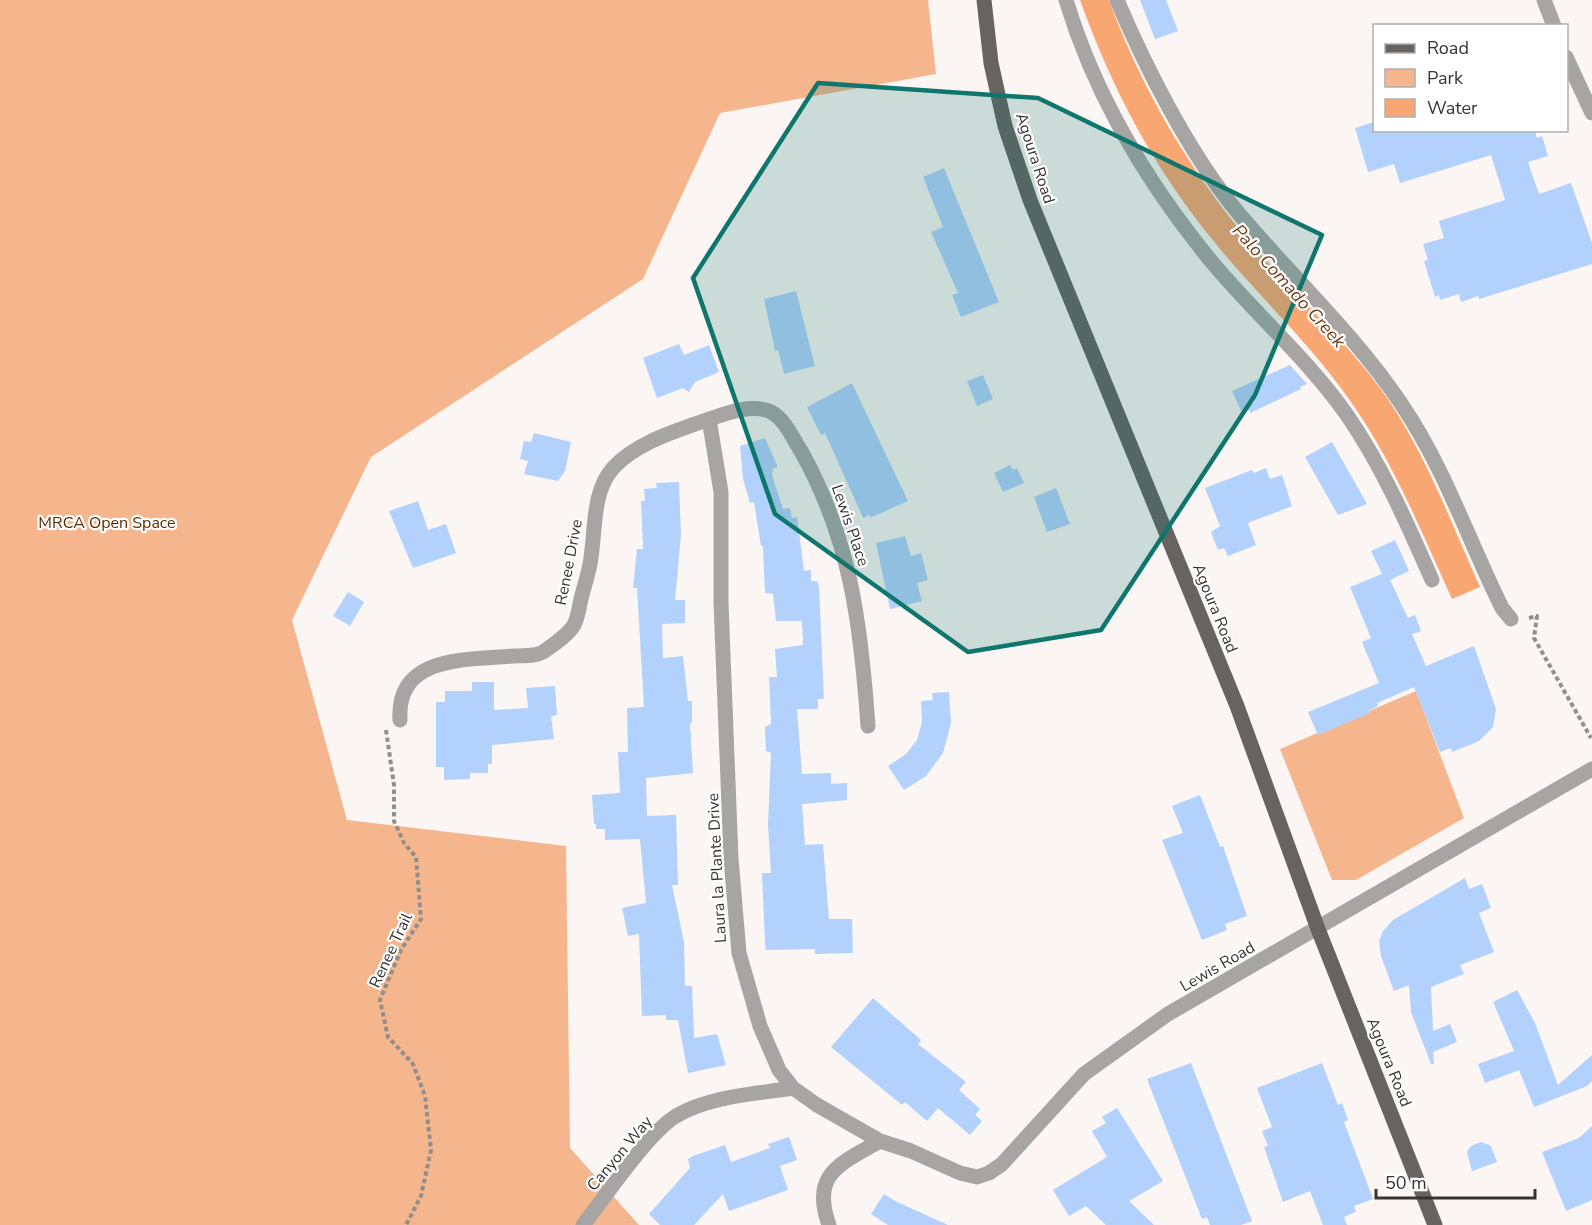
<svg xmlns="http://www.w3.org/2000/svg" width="1592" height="1225" font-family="'Nunito Sans',sans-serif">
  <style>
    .green { fill: #f5b58d }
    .water { fill: #f8a772 }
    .building { fill: #b2d1fd }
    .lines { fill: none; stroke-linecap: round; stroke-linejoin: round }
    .path { stroke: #928e8c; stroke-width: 4; stroke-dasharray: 4.5 3; stroke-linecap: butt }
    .minor { stroke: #a7a5a4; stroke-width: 15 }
    .major { stroke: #666360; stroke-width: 15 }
    .marked { fill: #0f766e; fill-opacity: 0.2; stroke: #0f766e; stroke-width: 4.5; stroke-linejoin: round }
    .labels { text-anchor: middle; stroke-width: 4.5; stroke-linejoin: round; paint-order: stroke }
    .street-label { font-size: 16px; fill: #363433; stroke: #fff }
    .park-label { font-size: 16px; fill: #5e2b01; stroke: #fff }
    .water-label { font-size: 18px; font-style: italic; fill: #723d18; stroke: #fff }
  </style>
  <rect width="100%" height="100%" fill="#fbf6f3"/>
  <path class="green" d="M0,0H928L936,74L720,113L643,279L371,457L292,620L347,820L566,846L570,1148L639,1225H0Z
    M1416,691L1464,818L1356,880H1332L1280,749Z"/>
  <path class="water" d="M1080,0H1109C1140,85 1186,165 1244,235C1287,287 1339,333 1380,388C1423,447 1450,520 1480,587L1452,599C1421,531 1394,463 1351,402C1312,345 1259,297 1216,244C1154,169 1113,91 1080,0Z"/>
  <path class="building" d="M1140,0H1166L1178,31L1155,39Z
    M1374,122V130H1535L1537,138L1542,136L1548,156L1528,162L1539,194L1571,183L1592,243V264L1479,299L1478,296L1461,302L1459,294L1440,300L1439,295L1435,297L1424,261L1428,260L1423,244L1444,238L1439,221L1505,200L1491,155L1400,183L1394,164L1368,172L1355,128Z
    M944,168L999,302L961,317L952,295L958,293L931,232L943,227L923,177Z
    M796,291L815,366L784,374L778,350L775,351L764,299Z
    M679,344L684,355L709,345L719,372L695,382L689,392L683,388L657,398L643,358Z
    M1290,365L1307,384L1300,387L1301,389L1250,413L1249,410L1242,413L1232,391Z
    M983,375L993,399L977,406L967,381Z
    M852,383L908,501L870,518V515L863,518L825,433L821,435L807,407Z
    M534,433L571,442L565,471L558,481L524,474L528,461L520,459L524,441L531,442Z
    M765,438L778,467L773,468L772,475L783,509L790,508L792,518L797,517L804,571L811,570V581H817L819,587L824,699H818V709H797L802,774L831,773V784L847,783V800L802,804L805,845L823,844L829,919H852L853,953L815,954V949L766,950L765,943L762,873H771L768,825L771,753L766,751L765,727L771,724L769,677H777L775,649L803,645L802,621H776L773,594L765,593L763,546H761L754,502L750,503L743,479L740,446Z
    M1332,442L1367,504L1338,515L1305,457Z
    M1010,465L1013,470L1017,468L1024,483L1003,492L994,473Z
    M1266,468L1270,479L1282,475L1292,506L1248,523L1256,545L1228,556L1224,548L1218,550L1211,532L1220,526L1205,488L1252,470L1254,473Z
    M679,482L681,535L675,600H685V623L662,624L663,658L683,656L688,701H692V723H690L693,773L646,778L647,816L676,815L678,885H672L684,942L685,986H692L694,1038L717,1034L726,1065L688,1073L678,1020H666V1015L642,1016L639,934L628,936L622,908L646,903L640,839L605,840V829H596V824H594L592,795L620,793L618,752H628L627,708L644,707L637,588H633L637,549H643L641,501H645L644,489L657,488L656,483Z
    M1056,488L1070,524L1047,532L1034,497Z
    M418,501L428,530L446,524L456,553L413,568L389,511Z
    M905,536L911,556L921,553L928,580L917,583L922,601L890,609L876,543Z
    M1395,540L1409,571L1390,580L1408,618L1415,615L1421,631L1412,634L1426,666L1474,646L1496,709L1493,727L1479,741L1452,752L1451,748L1440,752L1414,687L1377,703L1378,706L1368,711L1370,713L1318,735L1308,712L1379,683L1362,642L1371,638L1350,587L1382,574L1371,551Z
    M348,592L364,602L350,626L333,616Z
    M472,682H494V710L528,708L526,688L555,686L557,715L551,716L554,739L492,745V764H488V773H470V779L444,780V767H436V702H445V691H472Z
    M949,692L951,723L943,753L926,776L904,790L888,766L906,754L917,740L922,722L921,701L933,700L932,693Z
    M1200,795L1220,847L1223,846L1247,916L1225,924L1227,930L1202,940L1162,840L1183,833L1172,806Z
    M1465,878L1469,889L1482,884L1491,908L1479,913L1494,952L1460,965L1464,974L1431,987L1433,1031L1450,1024L1457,1042L1433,1052L1434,1064H1431L1411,1012L1409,985L1394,991L1381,956L1379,941L1383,931L1393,920Z
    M1517,990L1535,1023L1558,1085L1592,1055V1081L1587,1086L1534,1107L1519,1070L1485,1083L1478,1064L1514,1051L1493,1002Z
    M873,998L921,1040L918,1044L966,1082L959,1090L980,1109L975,1115L982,1121L970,1135L938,1108L927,1121L905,1102L902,1105L831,1047Z
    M1191,1063L1252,1221L1241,1225H1210L1207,1217L1202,1219L1147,1079Z
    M1322,1063L1338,1105L1342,1103L1348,1120L1344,1122L1373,1199L1354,1206L1356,1212L1344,1217L1347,1225H1323L1310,1191L1283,1202L1264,1147L1268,1146L1262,1131L1272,1127L1257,1088Z
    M1117,1108L1163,1181L1129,1201L1154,1225H1106L1086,1206L1069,1216L1053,1190L1107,1157L1092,1131L1106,1123L1102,1117Z
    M1592,1126V1200L1566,1211L1542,1152L1579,1138Z
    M789,1137L797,1160L780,1166L788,1190L729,1211L723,1194L694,1225H660L649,1214L690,1168L688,1159L693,1156L725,1145L731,1162L770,1148L768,1144Z
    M1481,1142L1491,1146L1497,1162L1472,1171L1467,1152L1471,1146Z
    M884,1194L895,1201L948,1225H888L871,1214Z"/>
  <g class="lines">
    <path class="path" d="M1529,618L1537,616L1534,638L1591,738
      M386,730L394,785V821L404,843L416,857L421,919L401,950L380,1000L388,1037L413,1064L425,1096L431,1150L421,1196L406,1225"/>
    <path class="minor" d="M1066,0C1095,96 1148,184 1211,261C1255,314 1307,358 1347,415C1382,466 1407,523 1432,580
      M1117,0C1146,68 1188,151 1235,209C1290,275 1354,333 1402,405C1444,467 1469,541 1502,608L1511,619
      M1544,0L1554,26
      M1566,57L1592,113
      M709,419L721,492V603L731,858L739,953L760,1026L779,1070L793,1088L817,1105L880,1141L911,1151L960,1173L977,1177L989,1173L1002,1164L1084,1074L1168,1014L1592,769
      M400,720C396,655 467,660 513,656C522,655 535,657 543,652C554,644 567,636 574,625C578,618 579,607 581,599C584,587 588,575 590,564C596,533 591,493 613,468C635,444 670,433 701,422C720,416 751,402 771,412C785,419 793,439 801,451C851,540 861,626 868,726
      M583,1225C606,1196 647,1134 676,1116C710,1096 755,1094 793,1088
      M829,1225C810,1173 842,1163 880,1141"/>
    <path class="major" d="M984,0L991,63L1005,126L1030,200L1237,706L1318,929L1435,1225"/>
  </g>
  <path class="marked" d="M818,83L1038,98L1322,235L1255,395L1101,630L968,652L775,514L693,278Z"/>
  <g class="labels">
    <g class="street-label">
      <text transform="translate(1036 158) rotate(72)" y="6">Agoura Road</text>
      <text transform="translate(851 525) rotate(71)" y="6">Lewis Place</text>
      <text transform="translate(568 562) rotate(-79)" y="6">Renee Drive</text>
      <text transform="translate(1216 608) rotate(68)" y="6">Agoura Road</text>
      <text transform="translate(716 868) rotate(-93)" y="6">Laura la Plante Drive</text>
      <text transform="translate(390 950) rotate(-65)" y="6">Renee Trail</text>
      <text transform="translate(1217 966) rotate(-30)" y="6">Lewis Road</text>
      <text transform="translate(1390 1062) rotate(68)" y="6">Agoura Road</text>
      <text transform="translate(619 1153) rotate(-50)" y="6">Canyon Way</text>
    </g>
    <g class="park-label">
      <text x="107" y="528">MRCA Open Space</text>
    </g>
    <g class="water-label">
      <text transform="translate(1289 286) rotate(48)" y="6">Palo Comado Creek</text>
    </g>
  </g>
  <rect x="1373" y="24" width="195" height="108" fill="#ffffff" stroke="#afaead" stroke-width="1.5"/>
  <rect x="1385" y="44" width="30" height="9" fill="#666360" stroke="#afaead" stroke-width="1.5"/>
  <text x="1427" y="54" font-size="18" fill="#363433">Road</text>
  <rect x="1385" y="69" width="30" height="18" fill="#f5b58d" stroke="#afaead" stroke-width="1.5"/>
  <text x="1427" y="84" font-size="18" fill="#363433">Park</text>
  <rect x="1385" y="99" width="30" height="18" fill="#f8a772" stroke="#afaead" stroke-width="1.5"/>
  <text x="1427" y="114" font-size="18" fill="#363433">Water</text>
  <path d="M1376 1189v9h159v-9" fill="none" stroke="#363433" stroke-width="3"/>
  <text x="1385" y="1189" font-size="18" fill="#363433" stroke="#ffffff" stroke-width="4.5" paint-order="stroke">50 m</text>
</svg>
